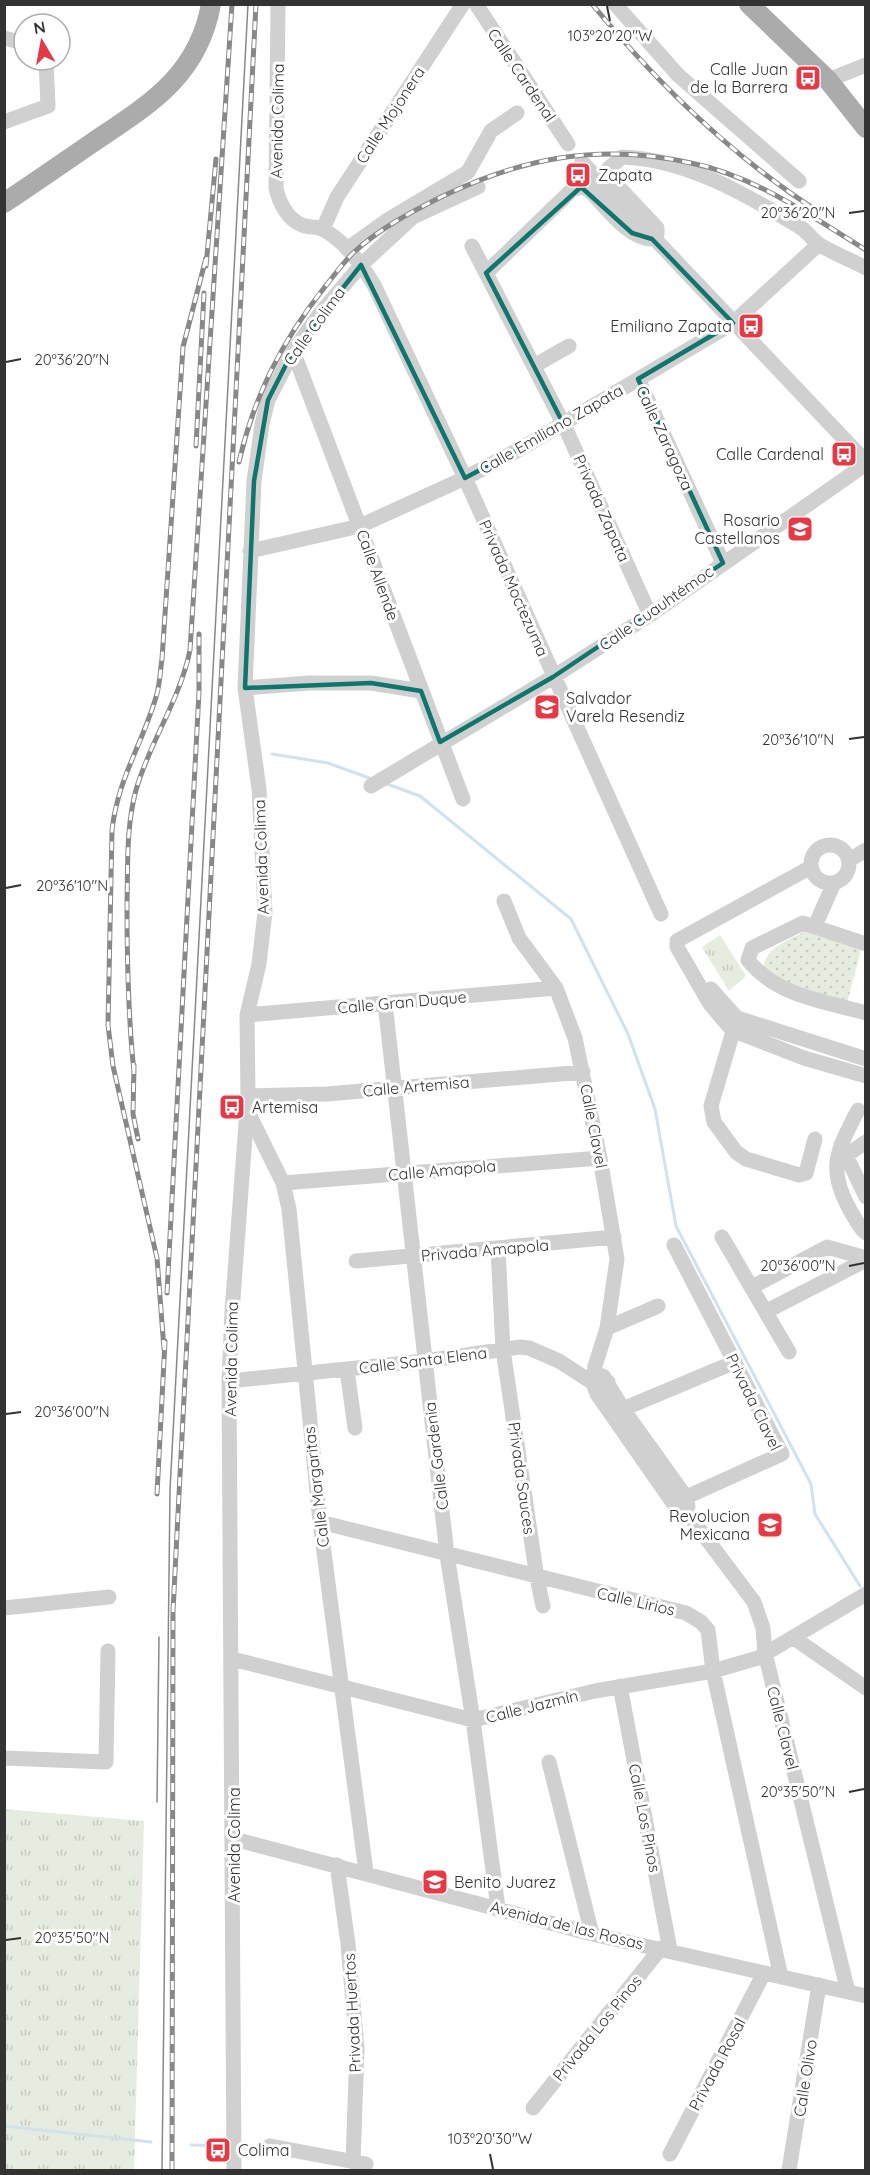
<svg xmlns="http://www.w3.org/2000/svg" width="870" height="2175" font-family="Quicksand,sans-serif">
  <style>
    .grass { fill: url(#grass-tufts) }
    .park { fill: url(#park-dots) }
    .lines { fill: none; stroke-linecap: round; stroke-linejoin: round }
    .stream { stroke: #cfe2ee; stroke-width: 3 }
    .minor { stroke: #d0d0d0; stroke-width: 15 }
    .major { stroke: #ababab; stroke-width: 20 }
    .tram { stroke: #888; stroke-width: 1.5 }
    .rail-casing { stroke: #888; stroke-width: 5 }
    .rail { stroke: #fff; stroke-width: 3; stroke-dasharray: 9; stroke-linecap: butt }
    .marked { fill: none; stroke: #0f766e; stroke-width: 4.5; stroke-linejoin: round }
    .ticks { fill: none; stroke: #333; stroke-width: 2 }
    .labels { text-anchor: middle; stroke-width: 6; stroke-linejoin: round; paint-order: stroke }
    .poi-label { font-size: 16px; fill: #333; stroke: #fff; text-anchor: end }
    .street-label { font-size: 16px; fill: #333; stroke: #fff }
    .ticks-label { font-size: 15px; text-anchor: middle; fill: #333; stroke: #fff; stroke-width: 6; stroke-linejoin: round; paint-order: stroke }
  </style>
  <defs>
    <pattern id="grass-tufts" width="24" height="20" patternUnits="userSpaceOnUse" patternTransform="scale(1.5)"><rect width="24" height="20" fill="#e6ecdf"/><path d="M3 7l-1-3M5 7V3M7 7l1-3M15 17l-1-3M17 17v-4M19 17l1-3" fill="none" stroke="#c6cbc0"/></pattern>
    <pattern id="park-dots" width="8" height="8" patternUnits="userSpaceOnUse" patternTransform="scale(1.5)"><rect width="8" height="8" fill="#e6ecdf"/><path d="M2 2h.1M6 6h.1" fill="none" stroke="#c6cbc0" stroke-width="1.8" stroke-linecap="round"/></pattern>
  </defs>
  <rect width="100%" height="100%" fill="#fff"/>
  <path class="grass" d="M720,935L746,976L729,991L702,947Z
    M4,1809L144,1821L134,2170H5Z"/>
  <path class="park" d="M807,930L862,946L847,1003L779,983L763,969C765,947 790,940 807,930Z"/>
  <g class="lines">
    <path class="stream" d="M272,754L328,763L372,779
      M387,784L420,796L571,919L628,1034L655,1109L676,1226L811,1484L815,1514L860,1586
      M4,2126L151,2142
      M191,2145L228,2146
      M238,2147L267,2151"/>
    <path class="minor" d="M278,4L276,188C279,202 287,219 302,225C309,228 318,226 324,230C346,242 362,265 374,285L465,478L661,914
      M476,4L568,144
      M615,4L678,75L799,181
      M4,38L24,43
      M828,80L866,65
      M4,122L48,106L46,60
      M582,162L866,462
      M323,229L337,197L463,4
      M472,246L564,425L650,615
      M347,249L386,221L468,172L491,131L517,113
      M486,273L572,190L581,187L589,190C605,206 628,239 652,239L657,235V228L610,178L609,168L622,157C686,159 747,195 800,227C808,232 813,241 820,245C835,254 851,260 866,268
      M293,351L463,799
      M534,366L569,346
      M638,379L723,563
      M250,551L360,526L465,478L522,448L733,323L819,244
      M245,688L309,683H371L421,691
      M371,786L553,677L650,615L866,464
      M811 864a19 19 0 1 1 38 0a19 19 0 1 1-38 0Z
      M849,860L866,850
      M811,867L682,938L677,941V947L710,1004L732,1030L804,1058L866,1076
      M504,901L519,938L556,988L575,1038L600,1158L617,1259L607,1328L595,1366L593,1383L597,1394L673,1503L691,1518L754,1602L763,1628L765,1653L848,1992
      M815,926L834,883
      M866,944L803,923L752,948L748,960C776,996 824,1001 866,1013
      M711,989L737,1018L866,1059
      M385,1003L447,1555L473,1720L498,1908
      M247,1015L556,988
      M737,1018L711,1106L714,1122L736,1152L746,1159L799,1175L806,1173L815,1139
      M248,1096L327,1094L583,1072
      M247,1110L283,1183L289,1209L320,1522L366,1872
      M858,1110C838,1150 826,1167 850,1210C855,1218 859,1228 866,1233
      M841,1145L866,1197
      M838,1161L866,1142
      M283,1183L600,1158
      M722,1237L789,1352
      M498,1249L503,1350L537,1578L543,1606
      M356,1261L614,1237
      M752,1287L827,1247L866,1258
      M767,1311L866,1260
      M607,1328L658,1306
      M347,1370L355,1428
      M603,1376L623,1409L686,1497L688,1506
      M229,1381L425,1361L520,1347L529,1348L559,1361L593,1383L608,1382
      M623,1409L735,1362
      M673,1503L782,1454L674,1245
      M320,1522L686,1613L701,1622L708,1630L713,1671L781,1977
      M4,1608L109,1597
      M794,1638L866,1688
      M232,1659L473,1720L595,1691L713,1671L758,1658L866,1594
      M620,1686L670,1950
      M4,1758L106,1762L108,1651
      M549,1762L592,1934
      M234,1839L592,1934L866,1996
      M337,1865L348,1944L357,2049L353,2162
      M533,2108L661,1948
      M270,2146L366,2164
      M670,2154L764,1973
      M234,2170L229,1381L232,1312L248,1096L247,1015L259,964L265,912L259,789L245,688L254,481L262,424L268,400L293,351L318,316L361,265L413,217L478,187
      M789,2170L819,1985"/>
    <path class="major" d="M749,4L828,80L866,128
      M4,203C34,183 63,163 92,143C148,105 198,77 211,4"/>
    <path class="tram" d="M157,1802L159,1637
      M162,2170L170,1490L248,4"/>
    <g class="rail-casing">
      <path id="rail" d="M592,4C656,82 734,158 819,212
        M206,266L216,159
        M196,446L204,293
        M239,462C254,396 282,341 324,288C333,277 342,264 353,253C379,229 409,213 441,197C524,157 600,143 691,163C755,176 811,216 866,250
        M134,1065L133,1114L138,1139
        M134,1072C128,1016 127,961 127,904C128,865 126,827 136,790C150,741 180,700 190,650L232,4
        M167,1293L199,692V634
        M164,1349L157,1258L113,1066L108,1025L112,830C118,778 142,745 156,697C160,685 160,672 162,659L183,347L206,258
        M157,1494L165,1341
        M172,2170L173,1611L256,4"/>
    </g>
    <use href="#rail" class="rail"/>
  </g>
  <path class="marked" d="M581,187L632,233L652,239L733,323L638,379L723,563L553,677L440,742L421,691L371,683L245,688L254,481L268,400L293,351L361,265L465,478L564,425L486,273Z"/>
  <path class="ticks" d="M607,6L610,21M849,213L864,211M6,362L21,359M849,739L864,737M6,888L21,885M849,1266L864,1263M6,1414L21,1412M849,1792L864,1789M6,1940L21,1938M490,2154L493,2169"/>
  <defs>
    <g id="bus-square" transform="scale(1.35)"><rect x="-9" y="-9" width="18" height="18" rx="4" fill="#e63946" stroke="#fff"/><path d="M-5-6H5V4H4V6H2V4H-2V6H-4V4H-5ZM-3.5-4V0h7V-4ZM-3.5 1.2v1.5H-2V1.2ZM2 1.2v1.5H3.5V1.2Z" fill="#fff"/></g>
    <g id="school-square" transform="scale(1.35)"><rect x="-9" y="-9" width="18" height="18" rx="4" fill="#e63946" stroke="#fff"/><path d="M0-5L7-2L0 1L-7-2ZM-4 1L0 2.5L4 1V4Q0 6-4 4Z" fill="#fff"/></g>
  </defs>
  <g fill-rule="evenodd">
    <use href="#bus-square" x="808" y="78"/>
    <use href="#bus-square" x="578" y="175"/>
    <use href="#bus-square" x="751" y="326"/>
    <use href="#bus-square" x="844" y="454"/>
    <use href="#school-square" x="800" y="529"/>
    <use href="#school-square" x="547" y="707"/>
    <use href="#bus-square" x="232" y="1107"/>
    <use href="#school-square" x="770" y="1525"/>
    <use href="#school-square" x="435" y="1882"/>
    <use href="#bus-square" x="218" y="2150"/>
  </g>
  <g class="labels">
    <g class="poi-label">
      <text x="788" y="75">Calle Juan<tspan x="788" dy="18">de la Barrera</tspan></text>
      <text x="598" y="181" text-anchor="start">Zapata</text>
      <text x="732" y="332">Emiliano Zapata</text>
      <text x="824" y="460">Calle Cardenal</text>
      <text x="780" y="526">Rosario<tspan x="780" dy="18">Castellanos</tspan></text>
      <text x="566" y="704" text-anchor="start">Salvador<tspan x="566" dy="18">Varela Resendiz</tspan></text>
      <text x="252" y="1113" text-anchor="start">Artemisa</text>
      <text x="750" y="1522">Revolucion<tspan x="750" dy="18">Mexicana</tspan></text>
      <text x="454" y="1888" text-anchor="start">Benito Juarez</text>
      <text x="238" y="2156" text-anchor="start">Colima</text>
    </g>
    <g class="street-label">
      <text transform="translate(522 75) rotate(56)" y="6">Calle Cardenal</text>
      <text transform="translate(390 115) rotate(-57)" y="6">Calle Mojonera</text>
      <text transform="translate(277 121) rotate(-89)" y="6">Avenida Colima</text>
      <text transform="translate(314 326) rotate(-54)" y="6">Calle Colima</text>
      <text transform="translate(551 429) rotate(-30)" y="6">Calle Emiliano Zapata</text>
      <text transform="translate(665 438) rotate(65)" y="6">Calle Zaragoza</text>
      <text transform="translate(602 508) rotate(66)" y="6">Privada Zapata</text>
      <text transform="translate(378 575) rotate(70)" y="6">Calle Allende</text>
      <text transform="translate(514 588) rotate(66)" y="6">Privada Moctezuma</text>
      <text transform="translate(656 608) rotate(-35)" y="6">Calle Cuauhtémoc</text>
      <text transform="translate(261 857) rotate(-92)" y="6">Avenida Colima</text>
      <text transform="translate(402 1002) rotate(-5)" y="6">Calle Gran Duque</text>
      <text transform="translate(416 1086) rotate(-5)" y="6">Calle Artemisa</text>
      <text transform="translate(594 1126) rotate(79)" y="6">Calle Clavel</text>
      <text transform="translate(442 1170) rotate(-5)" y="6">Calle Amapola</text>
      <text transform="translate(485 1250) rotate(-5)" y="6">Privada Amapola</text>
      <text transform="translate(231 1359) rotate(-89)" y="6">Avenida Colima</text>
      <text transform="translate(423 1360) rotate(-7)" y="6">Calle Santa Elena</text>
      <text transform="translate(754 1402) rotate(64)" y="6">Privada Clavel</text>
      <text transform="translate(436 1456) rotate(-97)" y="6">Calle Gardenia</text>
      <text transform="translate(522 1478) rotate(82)" y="6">Privada Sauces</text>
      <text transform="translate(316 1487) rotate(-97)" y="6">Calle Margaritas</text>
      <text transform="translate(636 1601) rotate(13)" y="6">Calle Lirios</text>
      <text transform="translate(532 1706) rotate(-14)" y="6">Calle Jazmín</text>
      <text transform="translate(783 1728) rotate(76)" y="6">Calle Clavel</text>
      <text transform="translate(645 1818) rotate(79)" y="6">Calle Los Pinos</text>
      <text transform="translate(234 1845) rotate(-90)" y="6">Avenida Colima</text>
      <text transform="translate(567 1925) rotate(14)" y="6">Avenida de las Rosas</text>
      <text transform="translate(352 2013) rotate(-93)" y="6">Privada Huertos</text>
      <text transform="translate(597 2028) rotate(-51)" y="6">Privada Los Pinos</text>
      <text transform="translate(717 2064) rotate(-62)" y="6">Privada Rosal</text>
      <text transform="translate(805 2078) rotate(-81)" y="6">Calle Olivo</text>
    </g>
  </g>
  <g class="ticks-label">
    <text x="610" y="41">103°20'20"W</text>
    <text x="798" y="218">20°36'20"N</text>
    <text x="72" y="365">20°36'20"N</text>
    <text x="798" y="745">20°36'10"N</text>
    <text x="72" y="891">20°36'10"N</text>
    <text x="798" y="1271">20°36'00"N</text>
    <text x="72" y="1417">20°36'00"N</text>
    <text x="798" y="1797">20°35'50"N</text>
    <text x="72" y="1943">20°35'50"N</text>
    <text x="490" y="2144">103°20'30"W</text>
  </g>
  <rect width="870" height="2175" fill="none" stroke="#333333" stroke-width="12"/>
  <g transform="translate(42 42) rotate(350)"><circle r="28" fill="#ffffff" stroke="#adadad" stroke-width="1.5"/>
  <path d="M0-4.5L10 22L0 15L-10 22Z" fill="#e63946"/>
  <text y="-9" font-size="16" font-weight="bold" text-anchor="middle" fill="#333333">N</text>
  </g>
</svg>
